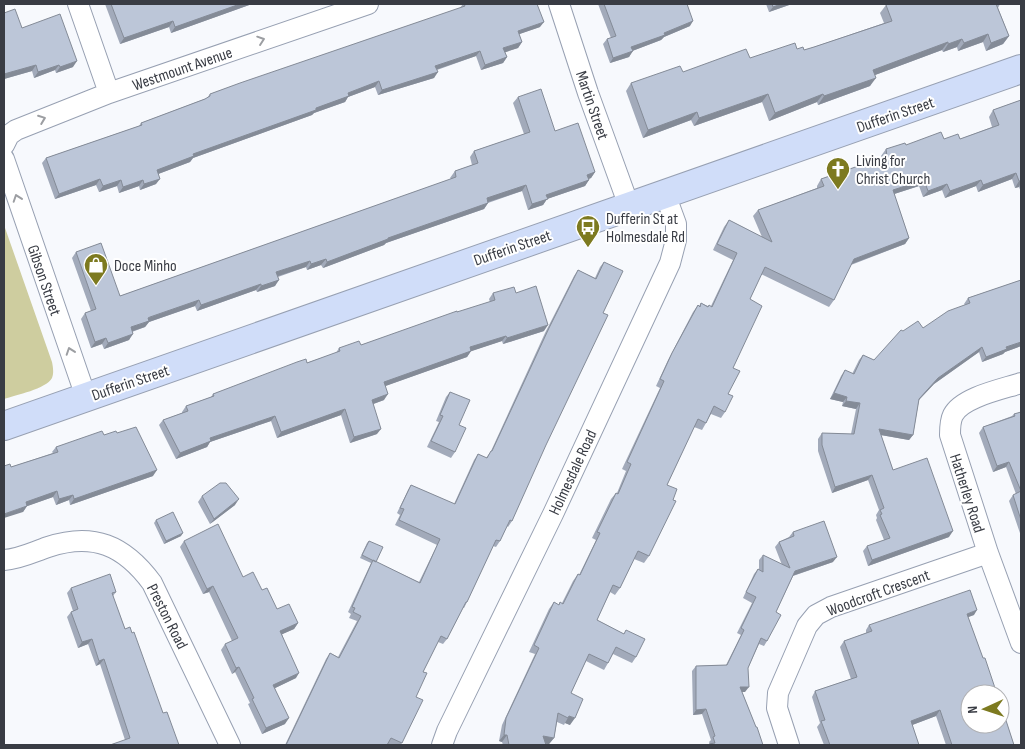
<svg xmlns="http://www.w3.org/2000/svg" width="1025" height="749" font-family="'Sofia Sans Condensed',sans-serif">
  <style>
    .green { fill: #cecd9f }
    .lines { fill: none; stroke-linecap: round; stroke-linejoin: round }
    .street-casing { stroke: #97a0b2; stroke-width: 22 }
    .secondary-casing { stroke: #97a0b2; stroke-width: 30 }
    .street { stroke: #fff; stroke-width: 20 }
    .secondary { stroke: #d0ddf9; stroke-width: 28 }
    .wall { fill: #a2aaba }
    .shaded-wall { fill: #848b97 }
    .building { fill: #bcc6d8; stroke: #848b97 }
    .oneway { stroke: #9c9ea2 }
    .labels { text-anchor: middle; stroke-width: 4; stroke-linejoin: round; paint-order: stroke }
    .street-label { font-size: 16px; fill: #393c44; stroke: #fff }
    .poi-label { font-size: 16px; fill: #393c44; stroke: #fff; text-anchor: start }
  </style>
  <rect width="100%" height="100%" fill="#f7f9fd"/>
  <path class="green" d="M4,225L52,362C53,367 54,373 52,378C46,389 16,395 4,399Z"/>
  <g class="lines">
    <g class="street-casing">
      <path id="street" d="M78,4L109,93
        M559,4L588,93L629,206
        M4,145L9,135L16,130L109,93L368,4
        M4,159L86,397
        M1021,383C1003,389 962,397 953,415C950,421 950,428 950,435L988,553L1021,643
        M4,560C20,559 33,552 48,547C93,532 124,545 152,583L230,745
        M442,745L447,731L553,514L670,263L676,240V224L665,194
        M789,745L777,708L778,693L807,626L816,615L831,607L988,553"/>
    </g>
    <g class="secondary-casing">
      <path id="secondary" d="M4,426L1021,69"/>
    </g>
    <use href="#street" class="street"/>
    <use href="#secondary" class="secondary"/>
  </g>
  <path class="wall" d="M105,4H252L171,33L169,27L120,44Z
    M463,4H537L540,27L519,34L522,42L518,48L505,52L507,57L503,63L481,70L476,56L437,70L434,78L378,95L375,87L348,97L345,102L314,113L312,115L193,158L190,162L158,174L156,184L140,190L139,186L119,193L117,186L99,192L96,185L55,199L42,163L46,158L139,126L141,123L207,98L210,94L460,8Z
    M598,4H687L690,26L664,37L661,40L632,51L629,57L610,63L603,44L607,39L611,38Z
    M766,4H792L769,12Z
    M1000,4L998,8L1009,36L1003,44L986,51L983,42L958,51L957,47L943,52L942,50L875,75L870,86L818,105L817,102L769,121L762,102L694,126L691,120L643,138L626,91L631,83L797,49L804,50L814,47L884,23L880,13L886,5Z
    M4,13L22,28L73,67L56,73L55,70L34,78L32,71L4,79Z
    M518,97L555,131L595,172L591,178L589,179L585,186L547,199L543,205L528,210L522,191L488,203L484,209L386,243L384,245L323,268L321,265L307,270L306,267L278,277L275,286L257,292L256,290L197,311L195,306L149,322L145,327L132,332L129,340L104,349L102,344L91,348L81,319L85,313L91,311L72,258L76,252L120,296L451,179L450,178L455,171L472,165L470,157L474,151L524,134L513,103Z
    M1021,100V192L1019,187L1015,188L1012,179L978,192L976,186L945,198L942,190L923,197L919,186L894,194L909,238L905,244L851,265L834,300L829,307L761,274L750,299L733,368L725,412L721,418L711,414L706,423L702,430L694,427L667,485L649,556L644,563L634,559L620,588L615,595L610,592L597,620L624,634L626,630L636,657L632,663L613,654L608,663L604,670L586,661L571,693L570,725L565,723L564,725L557,722L554,738L549,744H545L546,745H503L502,742L499,741L502,725L535,654L529,652L549,609L554,602L558,605L562,603L573,581L578,574L579,575L596,540L592,538L611,499L616,493H617L626,471L622,469L660,388L656,386L668,360L693,312L698,305L699,306L701,303L708,306H711L733,260L713,250L724,227L729,220L762,237L753,216L758,210L817,188V186L821,179L882,158L881,156L886,149L944,139H960L992,127L989,117L993,110Z
    M604,262L603,313L512,521L508,527L507,526L500,541L496,547L493,546L467,602L464,608H463L447,639L443,644L438,642L423,672L402,743L400,745H391L388,744L387,745H285L326,659L330,653L338,657L357,621L349,618L351,614L348,612L371,563L360,558L367,543L369,541L376,562L419,582L437,545L395,525L400,515L397,513L408,490L411,485L454,504L474,460L478,454L486,458L491,451L545,333L574,276L578,270L595,278L600,267Z
    M1021,280V346L1005,352L1003,354L982,362L979,352L934,384L919,400L913,435L909,440L881,435L893,470L949,537L868,566L863,551L867,546L884,540L876,520L877,518L876,515L879,510L868,480L832,493L818,451V439L822,433L851,434L856,409L842,406L843,402L830,399L841,376L845,370L852,374L859,360L863,355L874,360L923,328L965,305L964,304L968,298Z
    M493,293H516L544,331L503,344L502,341L471,351L467,357L385,386L384,400L373,404L377,434L350,443L341,415L277,438L271,421L210,442L207,447L176,459L159,425L163,420L182,413V412L186,406L211,397L213,394L336,353L339,348L361,345L490,302L489,299Z
    M450,392L459,425L455,452L451,458L427,447L439,422L436,421L446,397Z
    M1021,412V536L1009,501L1013,495L1016,494L1006,467L993,472L979,433L983,427L1012,416L1014,414Z
    M117,433L153,476L70,505L69,500L56,505L53,497L27,506L23,512L11,467L53,453L52,452L56,447L104,435Z
    M202,496L235,505L210,524L198,502Z
    M156,520L181,536L164,544L154,523Z
    M793,532L833,562L793,576L776,612L767,641L764,646L759,644L748,668L745,692H742L763,745H708L710,744L709,742L711,740L702,714L693,715L692,671L696,666L726,665L741,635L737,633L752,603L743,598L754,574L758,569L759,570V560L763,555L782,565L775,547L779,542L789,537Z
    M184,541L243,577L262,590L277,609L298,623L294,629L282,634L296,678L275,688L285,724L262,734L248,704L250,703L235,672L232,674L221,650L225,644L232,641L209,592L203,594L180,547Z
    M71,588L116,592L113,596L125,629L163,713L179,745L125,740L100,664L96,666L88,644L78,648L67,617L71,612L73,611L67,593Z
    M974,615L968,617L1014,745H946L936,716L912,725L919,745H824L817,727L820,723L812,697L815,691L851,679L840,647L844,641L866,633V630L869,625Z"/>
  <path class="shaded-wall" d="M240,4H252L171,33L175,27Z
    M781,4H792L769,12L773,7Z
    M173,21L169,27L120,44L124,38Z
    M693,21L690,26L664,37L661,40L627,53L631,47Z
    M544,22L540,27L514,36L518,31Z
    M988,34L983,42L958,51L964,43Z
    M1009,36L1003,44L986,51L991,43Z
    M962,39L957,47L943,52L948,44Z
    M522,42L518,48L500,54L503,48Z
    M948,42L942,50L867,78L873,70Z
    M480,51L476,56L432,71L435,66Z
    M633,51L629,57L610,63L613,58Z
    M507,57L503,63L481,70L485,65Z
    M77,61L73,67L56,73L60,67Z
    M36,65L32,71L4,79V74Z
    M59,65L55,70L34,78L38,72Z
    M438,72L434,78L378,95L382,90Z
    M876,78L870,86L818,105L824,96Z
    M379,81L375,87L348,97L345,102L314,113L312,115L193,158L190,162L153,176L157,170L193,154L316,108L348,93Z
    M768,94L762,102L694,126L699,118Z
    M823,94L817,102L769,121L775,113Z
    M697,112L691,120L643,138L648,130Z
    M595,172L591,178L583,181L587,175Z
    M1016,173L1012,179L978,192L983,185Z
    M100,179L96,185L55,199L59,194Z
    M160,179L156,184L140,190L144,184Z
    M121,180L117,186L99,192L103,186Z
    M143,180L139,186L119,193L123,187Z
    M589,180L585,186L547,199L543,205L528,210L532,204L546,195Z
    M924,180L919,186L888,196L893,190Z
    M981,180L976,186L945,198L950,191Z
    M1019,181H1021V183L1019,187L1015,188Z
    M947,184L942,190L923,197L928,191Z
    M526,185L522,191L482,204L487,198Z
    M488,203L484,209L386,243L384,245L323,268L327,262L388,238Z
    M909,238L905,244L849,265L854,259Z
    M326,259L321,265L307,270L311,264Z
    M310,261L306,267L272,278L276,272Z
    M279,280L275,286L257,292L261,286Z
    M261,284L256,290L197,311L201,305Z
    M199,300L195,306L149,322L145,327L127,333L131,327L144,323L148,318Z
    M548,325L544,331L503,344L507,338Z
    M133,334L129,340L104,349L108,343Z
    M506,336L502,341L466,353L470,347Z
    M106,338L102,344L91,348L95,342Z
    M1021,342V346L1005,352L1003,354L982,362L986,357L1006,347Z
    M982,347L979,352L934,384L915,404L919,399L938,378Z
    M471,351L467,357L380,388L384,382Z
    M834,393L847,397L843,402L830,399Z
    M388,394L384,400L368,406L372,400Z
    M846,401L860,403L856,409L842,406Z
    M345,409L341,415L277,438L281,432Z
    M275,416L271,421L210,442L207,447L176,459L180,453L210,438Z
    M381,429L377,434L350,443L354,437Z
    M879,429L913,435L909,440L875,434Z
    M1009,462L1006,467L993,472L997,466Z
    M157,470L153,476L70,505L74,499Z
    M872,475L868,480L832,493L835,487Z
    M57,491L53,497L22,508L26,502Z
    M73,495L69,500L56,505L59,499Z
    M239,499L235,505L210,524L214,519Z
    M27,506L23,512L4,518V514Z
    M953,531L949,537L868,566L872,560Z
    M183,533L181,536L164,544L166,541Z
    M837,557L833,562L792,576L795,571Z
    M213,586L209,592L203,594L207,589Z
    M977,610L974,615L963,619L967,614Z
    M298,623L294,629L276,637L280,631Z
    M92,639L88,644L78,648L82,642Z
    M104,659L100,664L96,666L99,661Z
    M239,667L235,672L232,674L236,668Z
    M299,673L296,678L269,691L273,685Z
    M740,687H749L745,692H736Z
    M706,709L702,714L693,715L696,710Z
    M940,710L936,716L907,727L911,721Z
    M569,716L575,718L570,725L565,723Z
    M289,718L285,724L262,734L266,728Z
    M504,735H507L502,742L499,741Z
    M543,736L554,738L549,744L538,743Z"/>
  <path class="building" d="M111,4H240L175,27L173,21L124,38Z
    M464,4H537L544,22L518,31L522,42L503,48L507,57L485,65L480,51L435,66L438,72L382,90L379,81L348,93L349,96L316,108V110L193,154L194,156L157,170L160,179L144,184L143,180L123,187L121,180L103,186L100,179L59,194L46,158L142,125L141,123L205,99L210,96V94L240,83L465,6Z
    M604,4H687L693,21L664,33L665,35L631,47L633,51L613,58L607,39L616,36Z
    M772,4H781L773,7Z
    M888,4H996L1009,36L991,43L988,34L964,43L962,39L948,44V42L873,70L876,78L824,96L823,94L775,113L768,94L699,118L697,112L648,130L631,83L680,66L683,72L746,49L750,58L795,43L797,49L803,47L804,50L814,47L892,21L886,5Z
    M15,9L22,28L60,14L77,61L60,67L59,65L38,72L36,65L4,74V76V13Z
    M541,89L555,131L578,123L595,172L587,175L589,180L546,195L548,199L532,204L526,185L487,198L488,203L388,238V239L327,262L326,259L311,264L310,261L276,272L279,280L261,286V284L201,305L199,300L150,317L148,318L149,321L131,327L133,334L108,343L106,338L95,342L85,313L96,309L76,252L101,243L120,296L456,177L455,171L478,163L474,151L530,132L518,97Z
    M1021,100V181H1019L1016,173L983,185L981,180L950,191L947,184L928,191L924,180L893,190L909,238L854,259L834,300L765,267L750,299L762,306L733,368L740,371L728,394L733,396L725,412L714,406L706,423L698,419L667,485L677,489L673,500L676,501L649,556L638,551L620,588L613,585L597,620L624,634L626,630L645,639L636,657L616,647L608,663L589,654L571,693L583,699L575,718L569,716L568,718L558,713L554,738L543,736L546,745H509L507,735H504L506,718L539,648L534,645L554,602L559,605L560,602L563,604L578,574L580,575L600,533L597,532L616,493L618,494L631,464L627,462L664,381L660,379L672,353L698,305L700,307L701,303L708,307L709,305L712,307L737,253L717,244L729,220L772,242L758,210L824,186L821,179L887,156L886,149L905,143L906,145L941,132L944,139L958,134L960,139L999,125L993,110Z
    M604,262L623,271L603,313L608,315L546,445L512,521L510,520L500,541L496,540L467,602H466L447,639L441,636L423,672L427,673L416,697L423,700L402,743L391,738L387,745H286L330,653L339,658L361,616L353,612L355,608L352,607L373,560L420,583L440,539L399,520L404,509L400,508L411,485L455,504L478,454L487,458L491,451H492L549,328L578,270L596,279Z
    M1021,280V342L1006,347L1007,349L986,357L982,347L938,378L919,399L913,435L879,429L893,470L927,458L953,531L872,560L867,546L890,538L880,515L882,514L880,510L884,508L872,475L835,487L822,445V433L854,434L860,403L846,401L847,397L834,393L845,370L854,374L863,355L874,360L901,330L903,331L918,321L923,328L948,311L970,303L968,298Z
    M536,286L548,325L507,338L506,336L470,347L471,351L384,382L388,394L372,400L381,429L354,437L345,409L281,432L275,416L210,438L211,441L180,453L163,420L188,411L186,406L214,396L213,394L297,362L306,359L307,363L340,351L339,348L359,341L361,345L457,311V312L495,300L493,293L514,287L516,293Z
    M450,392L470,400L459,425L466,428L455,452L431,441L443,416L440,415Z
    M1021,412V520L1013,495L1021,491L1009,462L997,466L983,427L1015,416L1014,414Z
    M136,427L157,470L74,499L73,495L59,499L57,491L26,502L27,506L4,514V466L10,464L11,467L58,452L56,447L102,431L104,435L116,431L117,433Z
    M220,483H226L239,499L214,519L202,496Z
    M173,512L183,533L166,541L156,520Z
    M824,521L837,557L795,571L776,612L781,615L767,641L761,638L748,668L749,687H740L756,727H757L763,745H709V744L715,743L713,737L715,736L706,709L696,710V666L727,665L744,630L741,628L756,597L746,592L758,569L763,572V555L790,568L779,542L794,536L793,532Z
    M218,524L243,577L253,572L262,590L267,588L277,609L289,604L298,623L280,631L299,673L273,685L289,718L266,728L252,699L254,698L239,667L236,668L225,644L238,638L213,586L207,589L184,541Z
    M369,541L383,547L376,562L362,555Z
    M110,574L116,592L112,593L125,629L130,627L132,633L134,632L163,713L167,712L179,745H110L130,738L104,659L99,661L92,639L82,642L71,612L78,609L71,588Z
    M970,590L977,610L967,614L983,658H985L997,694H970V724H1000V702L1014,745H952L940,710L911,721L919,745H830L821,721L825,720L815,691L857,677L844,641L872,631L869,625Z"/>
  <defs><path id="oneway-chevron" d="M-2-3.5L2.5 0L-2 3.5" fill="none" stroke-width="1.6" stroke-linecap="round" stroke-linejoin="round" transform="scale(1.25)"/></defs>
  <g class="oneway">
    <use href="#oneway-chevron" transform="translate(261 40) rotate(-19)"/>
    <use href="#oneway-chevron" transform="translate(42 119) rotate(-21)"/>
    <use href="#oneway-chevron" transform="translate(17 198) rotate(-109)"/>
    <use href="#oneway-chevron" transform="translate(70 351) rotate(-109)"/>
  </g>
  <defs>
    <g id="church-pin" transform="scale(1.25)"><path d="M0 17L-7.5 6A9.5 9.5 0 1 1 7.5 6Z" fill="#7d7a20" stroke="#fff"/><path d="M-1.2-6h2.4v3.5h3.3v2.4h-3.3V6h-2.4V-.1h-3.3v-2.4h3.3Z" fill="#fff"/></g>
    <g id="bus-pin" transform="scale(1.25)"><path d="M0 17L-7.5 6A9.5 9.5 0 1 1 7.5 6Z" fill="#7d7a20" stroke="#fff"/><path d="M-5-6H5V4H4V6H2V4H-2V6H-4V4H-5ZM-3.5-4V0h7V-4ZM-3.5 1.2v1.5H-2V1.2ZM2 1.2v1.5H3.5V1.2Z" fill="#fff"/></g>
    <g id="shop-pin" transform="scale(1.25)"><path d="M0 17L-7.5 6A9.5 9.5 0 1 1 7.5 6Z" fill="#7d7a20" stroke="#fff"/><path d="M-5-2.5h2.3a2.7 3.5 0 0 1 5.4 0H5L5.5 6h-11ZM-1.5-2.5h3a1.5 2.3 0 0 0-3 0Z" fill="#fff"/></g>
  </defs>
  <g fill-rule="evenodd">
    <use href="#church-pin" x="838" y="169"/>
    <use href="#bus-pin" x="588" y="227"/>
    <use href="#shop-pin" x="96" y="265"/>
  </g>
  <g class="labels">
    <g class="street-label">
      <text transform="translate(182 68) rotate(-19)" y="6">Westmount Avenue</text>
      <text transform="translate(593 105) rotate(71)" y="6">Martin Street</text>
      <text transform="translate(895 114) rotate(-19)" y="6">Dufferin Street</text>
      <text transform="translate(512 247) rotate(-19)" y="6">Dufferin Street</text>
      <text transform="translate(45 280) rotate(71)" y="6">Gibson Street</text>
      <text transform="translate(130 382) rotate(-19)" y="6">Dufferin Street</text>
      <text transform="translate(572 472) rotate(-65)" y="6">Holmesdale Road</text>
      <text transform="translate(968 493) rotate(72)" y="6">Hatherley Road</text>
      <text transform="translate(878 592) rotate(-20)" y="6">Woodcroft Crescent</text>
      <text transform="translate(168 616) rotate(63)" y="6">Preston Road</text>
    </g>
    <g class="poi-label">
      <text x="856" y="166">Living for<tspan x="856" dy="18">Christ Church</tspan></text>
      <text x="606" y="224">Dufferin St at<tspan x="606" dy="18">Holmesdale Rd</tspan></text>
      <text x="114" y="271">Doce Minho</text>
    </g>
  </g>
  <rect width="1025" height="749" fill="none" stroke="#393c44" stroke-width="10"/>
  <g transform="translate(985 709) rotate(267)"><circle r="24" fill="#ffffff" stroke="#b0b1b4"/>
  <path d="M0-4L9 19L0 12L-9 19Z" fill="#7d7a20"/>
  <text y="-8" font-size="14" font-weight="bold" text-anchor="middle" fill="#393c44">N</text>
  </g>
</svg>
